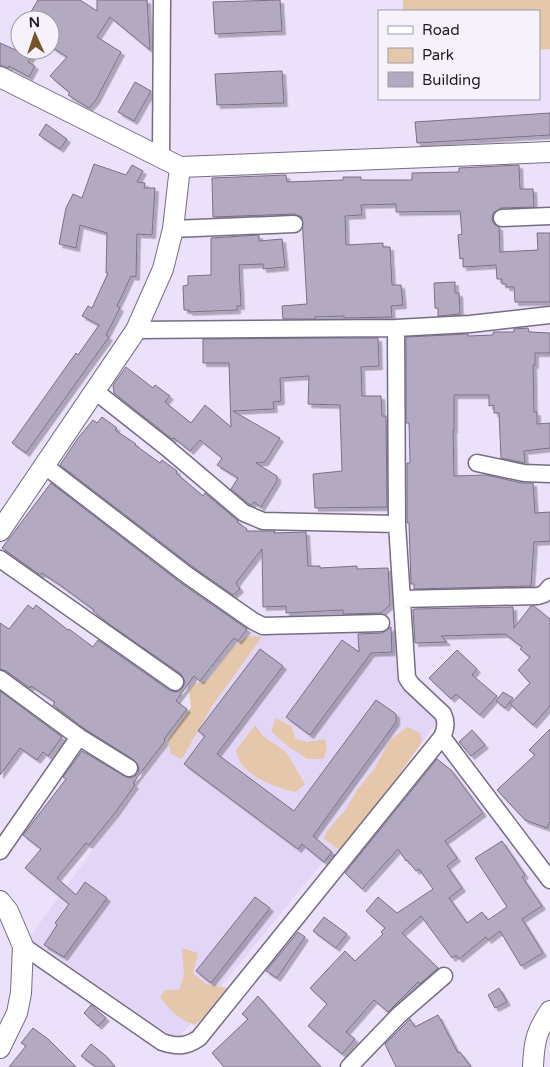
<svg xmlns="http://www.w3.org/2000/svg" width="550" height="1067" font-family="'Varela Round',sans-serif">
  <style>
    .built { fill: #e3d5f5 }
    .green { fill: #e5c8ab }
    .building { fill: #b3a9c1; stroke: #7a7086; filter: url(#shadow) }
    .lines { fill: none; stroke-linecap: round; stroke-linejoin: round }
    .minor-casing { stroke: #776d83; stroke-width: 19 }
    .tertiary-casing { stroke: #776d83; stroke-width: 22 }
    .minor { stroke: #fff; stroke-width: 16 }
    .tertiary { stroke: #fff; stroke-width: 20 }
  </style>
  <defs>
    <filter id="shadow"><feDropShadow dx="3.5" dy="3.5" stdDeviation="0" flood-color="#0004"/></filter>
  </defs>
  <rect width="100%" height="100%" fill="#ece1fa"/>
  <path class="built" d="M393,624L397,676L439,720L334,858L322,863L177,1040L29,938L253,629Z"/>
  <path class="green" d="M403,0H550V49L539,50V11H403Z
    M248,636L262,637L212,706L182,759L171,754L168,740L191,707L189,691L195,683L207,681L234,646Z
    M276,718L292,727L295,739L307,742L325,739L327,749L323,759H307L285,744L271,731Z
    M255,725L263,736L286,752L305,784L296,792C278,788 255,780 242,765C239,761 237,754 236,750Z
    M407,727L420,733L422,742L344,853L324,839L327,831L346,809L357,790L375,768L389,741Z
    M182,948L198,953L193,973L206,984L228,988L214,1008L195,1025C179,1019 170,1011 160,997L165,990H179L184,975Z"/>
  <path class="building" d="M38,0H80L97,11V0H147L150,50L110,17L97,37L121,52L96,100L89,108L68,95L70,93L50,76L67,57L50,46V20H26Z
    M280,0L282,31L215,34L213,2Z
    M0,43L18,51L20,48V50H27L33,54L28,62L35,66L29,77L9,66L8,68L0,65Z
    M282,71L284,103L217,105L215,74Z
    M135,82L151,91L134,121L118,112Z
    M550,113V135L417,143L415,122Z
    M46,124L67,139L60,149L39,135Z
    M94,164L126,175L132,165L143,171L137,182L145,183L144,188H155L152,235L137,234L136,277L131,276L117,306L120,308L106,335L109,337L26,453L12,443L76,353L78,355L99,325L82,316L88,306L92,308L108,273H106L107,233L80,225L76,248L59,244L66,208L73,194L82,198Z
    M519,165L520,189H533L534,207L501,208L493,213L492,219L494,224L499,227L500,252L538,250L537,233H550V302H515L514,287H506V284H502V279H497L496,265L463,267V258L460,259L458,235L462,234L460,211L396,212V204L361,205L362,215L345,216L346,245L383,243V247H390L392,285H401L403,305L391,306L392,317L344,318V316L315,317V319H283L282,306L307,304L302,217L294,214L213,217L212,178L286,175L287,182L343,180V177H361V180H412V173L459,172V168Z
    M259,235V241L282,239L285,267L263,269V264L239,265L241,306H237V310L189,312V310H184L183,286L188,285V276L211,275V238Z
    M455,282V293H459L460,314L438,316V308H435L434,283Z
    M528,328L529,332L550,333V353H535V365H533L534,412H537V424L550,423V448L524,451L525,463L501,458L499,413H494V405L489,406V395H454V430H453L454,476L486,475L522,483H533L535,513L550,512V541L534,542L531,586L414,589V584H411L409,523H407V463H410L409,423H406V337L468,334V336L493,335V332H514V329Z
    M340,338H378L379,366L361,367L362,396H381L382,416H386L387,507L315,508L313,474L342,471L340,409V405L308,404L309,376L280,378L281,401L273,402L274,409L233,411L280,438L265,462L256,463L277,476V481L261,507L254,502L251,505L249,504L231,489L238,478L217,465L222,458L200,440L190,451L174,438L172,439L114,393L113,385L126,367L153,388L155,385L170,396L165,402L191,423L205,405L231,427L229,363H203V339Z
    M102,417L117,428L115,430L136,444L135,445L160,463L162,460L177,471L176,473L203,496L205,493L238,521L237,522L247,529L246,531H275L274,533L306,532L308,566H320V568L357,566V569L388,568L390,605L381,613L343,614V610L286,613V606L263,607L262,549L236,583L240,589L233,595L193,567L60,465L78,438L93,420L97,423Z
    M51,483L181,583L247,629L238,641L234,638L200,681L194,676L176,701L187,709L164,739L165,741L133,783L135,785L115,813L89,845L86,843L57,878L76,895L85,882L107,898L64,957L44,945L57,925L55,923L69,904L25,868L41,849L23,835L66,779L63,777L82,751L128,778L134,777L138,773L139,768L134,760L85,729L53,705L55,702L31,686L30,688L6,671L0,669V623L9,629L28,605L33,609L36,605L68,630L69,629L93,647L98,640L169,690L175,692L180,691L183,687L185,682L181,674L109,624L93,611L94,610L60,585L42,573L40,575L2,548Z
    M531,606H534L550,619V706L533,725L510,704L530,683L518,670L530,657L520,649L522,647L505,634L441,636L447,642L415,643L413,610L415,609L513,607L514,628Z
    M391,627L392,652L371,653L310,735L286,717L342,640L359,652L358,634L382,633Z
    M260,649L283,666L217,754L294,811L376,700L396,714V722L313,836L332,852L324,862L302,844L298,849L184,764L205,736L198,731Z
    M457,650L477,669L472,675L497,696L480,715L456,694L451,699L429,678Z
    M0,691L62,737L48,756L43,752L37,760L20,748L0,775Z
    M503,692L513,698L505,708L496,701Z
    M550,729V821L547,828L525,820L497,790L535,755L529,750Z
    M472,730L485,745L471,756L459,742Z
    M437,759L451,770L483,813L445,841L457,858L447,866L462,888L449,898L467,923L482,912L488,920L507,907L475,858L502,841L525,875L522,877L542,906L522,919L543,953L521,966L500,931L488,940L486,937L459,959L456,955L452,958L421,916L402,933L438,968L420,984L418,982L388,1012L374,1000L346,1032L355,1039L342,1054L308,1026L327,1004L310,988L345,951L355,961L383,934L381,932L385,928L366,911L378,897L397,913L433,889L419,869L416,871L407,860L406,861L398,849L362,889L345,873Z
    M255,897L270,908L211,983L196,971Z
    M324,917L347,934L336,948L313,931Z
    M298,932L305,937L277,978L266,971Z
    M499,988L507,1002L495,1008L488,995Z
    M258,996L300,1044L321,1067H224L212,1053L248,1019L242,1014Z
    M91,1005L106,1018L98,1026L84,1013Z
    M438,1015L458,1053L460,1052L471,1067H396L385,1044L410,1019L415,1027Z
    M33,1028L48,1039L76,1067H9L26,1046L21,1043Z
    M91,1044L106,1056L115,1067H96L81,1056Z"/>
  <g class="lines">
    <g class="minor-casing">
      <path id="minor" d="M161,158L162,0
        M502,218L550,216
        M173,229L294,224
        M396,328L397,524
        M136,330L396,328L470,324L550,315
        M477,463L524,473L550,474
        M45,466L187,575L253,621L263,626L381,623
        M0,559L175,682
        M402,599L538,596L544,594L550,587
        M0,679L79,737L129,768
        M442,737L550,880
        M0,851L79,737
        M23,946L162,1042C177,1047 186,1047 199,1038L442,737C446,729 447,722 443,714L411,684L407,678L397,524L263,521L244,513L166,447L95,391
        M349,1067L399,1015L444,976"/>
    </g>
    <g class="tertiary-casing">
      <path id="tertiary" d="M0,77L180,167L550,152
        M0,531L136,330L163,269L173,229L180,167
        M0,901L8,911L23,946L21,993L17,1013L0,1048
        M533,1067C534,1042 536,1032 550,1011"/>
    </g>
    <use href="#minor" class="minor"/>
    <use href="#tertiary" class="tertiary"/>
  </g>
  <rect x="378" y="10" width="162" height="90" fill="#f6f2fc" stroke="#a09ca6"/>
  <rect x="388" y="26" width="25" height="8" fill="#ffffff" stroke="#a09ca6"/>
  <text x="422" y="35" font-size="15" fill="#201c25">Road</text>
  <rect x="388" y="48" width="25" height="15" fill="#e5c8ab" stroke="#a09ca6"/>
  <text x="422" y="60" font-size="15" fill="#201c25">Park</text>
  <rect x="388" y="72" width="25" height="15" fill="#b3a9c1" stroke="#a09ca6"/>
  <text x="422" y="85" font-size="15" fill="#201c25">Building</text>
  <g transform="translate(35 35) rotate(357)"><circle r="24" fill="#f6f2fc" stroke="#a09ca6"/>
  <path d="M0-4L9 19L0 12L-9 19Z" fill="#77542d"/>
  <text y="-8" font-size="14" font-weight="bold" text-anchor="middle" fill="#201c25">N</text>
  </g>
</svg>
